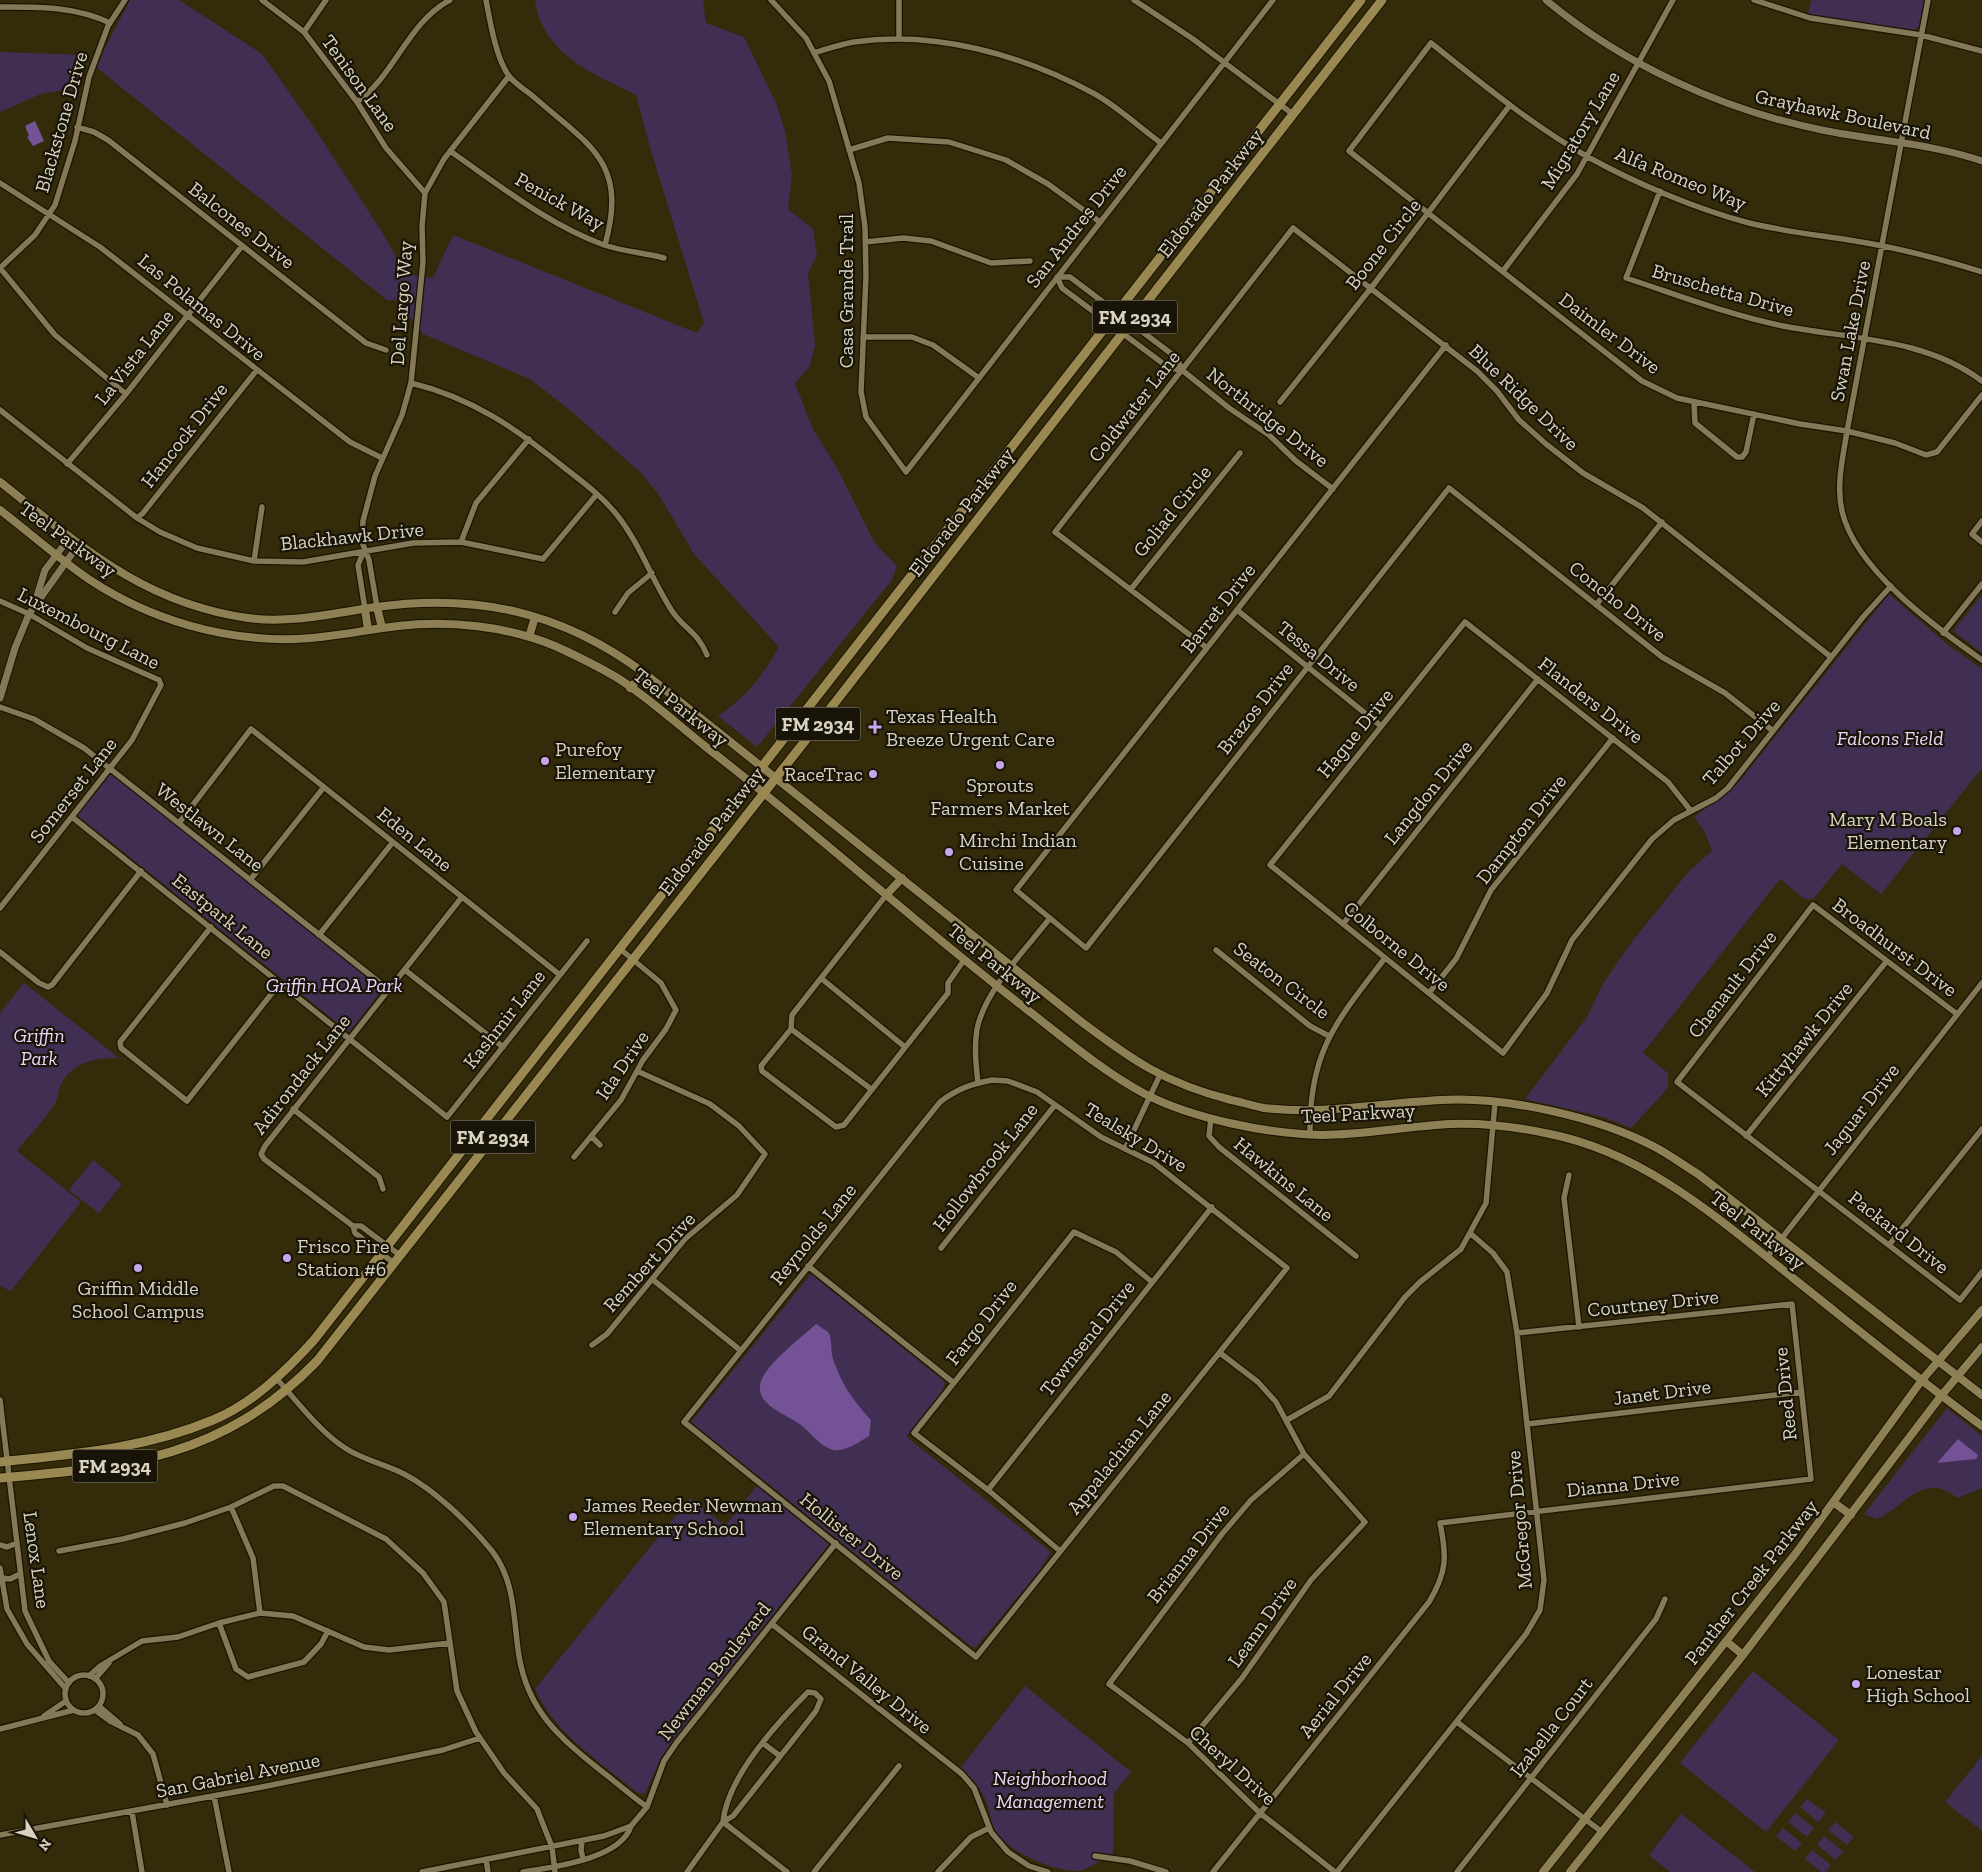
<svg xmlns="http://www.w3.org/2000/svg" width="1982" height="1872" font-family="'Zilla Slab',serif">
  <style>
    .green { fill: #402e53 }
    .water { fill: #745296 }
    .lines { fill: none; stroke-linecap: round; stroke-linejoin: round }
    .minor-casing { stroke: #1b1400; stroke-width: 8 }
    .tertiary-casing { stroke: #1b1400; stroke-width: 9 }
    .secondary-casing { stroke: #1b1400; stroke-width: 10 }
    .primary-casing { stroke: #1b1400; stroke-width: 11 }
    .minor { stroke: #837958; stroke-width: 5.5 }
    .tertiary { stroke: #837958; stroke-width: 7 }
    .secondary { stroke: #8e8055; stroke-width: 8 }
    .primary { stroke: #998851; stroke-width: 9 }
    .poi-dot { fill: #c8a5ee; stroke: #181407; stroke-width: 2 }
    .labels { text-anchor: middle; stroke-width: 4.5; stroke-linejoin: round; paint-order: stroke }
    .shield { fill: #181407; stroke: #9e9989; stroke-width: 1 }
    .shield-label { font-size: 19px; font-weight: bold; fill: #d8d2c1 }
    .street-label { font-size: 20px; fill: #d8d2c1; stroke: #181407 }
    .poi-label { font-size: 20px; fill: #d8d2c1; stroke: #181407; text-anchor: start }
    .park-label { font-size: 20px; font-style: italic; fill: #e9d7fe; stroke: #181407 }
  </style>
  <rect width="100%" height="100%" fill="#342b0b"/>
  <path class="green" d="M130,0H179L262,54L315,129L382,232L406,274L433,278L453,235L697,333L704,323L651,151L636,95C594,74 542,54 535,0H703L706,23L744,37L776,103L785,131L792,175L788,209L813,229L817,255L808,273L815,345L810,366L795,383L812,427L838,470L874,542L897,566L892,580L757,747L718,716C748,695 761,678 779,647L694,554L659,495L641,473L571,411L530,379L423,334L397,300H387L97,68L105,48Z
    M1811,0H1924L1919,26L1912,32L1808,14Z
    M0,52L85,55L75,89L43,93L0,112Z
    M1889,594L1948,645L1982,669V768L1881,894L1842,864L1813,899H1805L1780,879L1643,1053L1668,1073V1088L1631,1128L1603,1117L1525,1099L1587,1017L1604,982L1634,939L1690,870L1712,851L1705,832L1694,817L1739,782Z
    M1982,595V653L1953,631Z
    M111,774L383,989L349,1032L77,815Z
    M24,983L119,1058C95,1058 70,1062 60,1087C58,1092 58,1097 56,1102C46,1119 29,1135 17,1151L81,1202L11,1291L0,1286V1013Z
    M93,1160L122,1184L99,1213L69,1190Z
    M811,1274L945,1382L942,1391L907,1435L908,1438L1051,1552L1040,1570L976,1647H972L691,1422Z
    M1947,1408L1982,1436V1488L1957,1498C1923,1470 1905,1507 1877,1519L1864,1514Z
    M757,1486L829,1544L673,1740L662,1756L645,1794L638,1793C600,1762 556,1735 535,1689L690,1498L725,1526Z
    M1753,1671L1839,1740L1766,1832L1680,1763Z
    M1025,1686L1131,1772L1114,1793L1113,1853C1103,1859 1091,1867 1080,1871C1054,1872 1007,1852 995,1830C990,1821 990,1810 986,1801C981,1788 970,1777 961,1767Z
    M1982,1756V1831L1945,1802Z
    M1807,1799L1826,1813L1818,1822L1800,1807Z
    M1795,1813L1814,1828L1807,1837L1788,1822Z
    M1681,1814L1755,1872H1670L1649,1855Z
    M1835,1822L1854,1837L1847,1845L1828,1830Z
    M1783,1828L1802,1843L1795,1851L1776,1836Z
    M1824,1836L1843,1851L1836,1860L1817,1845Z
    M1812,1850L1831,1865L1826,1872H1821L1805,1859Z"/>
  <path class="water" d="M35,121L44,141L33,146L27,137L29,136L25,126Z
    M816,1324L828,1332C833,1340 830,1350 833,1359C842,1385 853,1400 871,1420L869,1436C859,1442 843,1454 830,1449C818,1444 811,1433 801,1425C788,1415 757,1406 760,1385C763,1366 801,1338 816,1324Z
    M1958,1439L1978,1455L1976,1459L1937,1463Z"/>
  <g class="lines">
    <g class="minor-casing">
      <path id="minor" d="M125,0L108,26L89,77L75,141L55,205L35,235L0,268L55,335L126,394
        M262,0L304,32L357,102L386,148L425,193
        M486,0C490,21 496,59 509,76C515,84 527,91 535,98C590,146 628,162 605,245
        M771,0L806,38L829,81L859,183L865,227L866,275L861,392L866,417L906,472L1273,0
        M899,0V39
        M1134,0L1193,39L1294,115
        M1754,0L1810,18L1921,35L1982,51
        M1928,0L1847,431C1843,457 1836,485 1842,511C1855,569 1935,627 1982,660
        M0,7C38,7 75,6 110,23
        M304,32L326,0
        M814,53C827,49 841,44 854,42C935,30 1022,55 1093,93C1117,106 1139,127 1161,143
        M357,102C395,75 408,22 450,0
        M77,127L94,132L108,140L366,343L386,350
        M849,150L888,138L949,142L1006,160L1048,184L1100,222
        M450,151C499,185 547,224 604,245C622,251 644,253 664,258
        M0,183L100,247L350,442L382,458
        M1660,191L1626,278C1678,295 1729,315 1783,326C1850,339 1925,338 1982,381
        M865,242L903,238L931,241L991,263L1030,261
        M1503,271L1577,174L1673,0
        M1982,272C1938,258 1895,247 1849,240C1816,235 1782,231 1749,223C1696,209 1635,183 1588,157C1532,125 1481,83 1431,43L1349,151L1642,381L1677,398L1800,424L1847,431L1895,443L1926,455L1937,452L1982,395
        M863,337H912L933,345L979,378
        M1446,345L1016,890L1086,948L1449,488L1662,657L1725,693L1773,731
        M1182,370L1169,368L1062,288L1057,277H1070L1177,358L1182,370L1229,408L1269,435L1296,461L1333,489
        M411,383C473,398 517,429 566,469C584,483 603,497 617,515C640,544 652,580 672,611C684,629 698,632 707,655
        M1280,402L1371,288L1510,105
        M1694,402L1695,423L1737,457H1742L1746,452L1754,414
        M0,410L137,518L160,532L197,548L254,561L303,562L413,543L461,542L543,559L597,494
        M67,464L126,394L242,246
        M137,518L143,513L256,371
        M1982,521L1972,534L1982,542
        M461,542L476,503L529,439
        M364,551L358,565L365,609
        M254,561L262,507
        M1131,589L1240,453
        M0,601L29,614L87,648L159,680L161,685L132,740L0,908
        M1596,605L1662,522
        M377,607L369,560L362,542L363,521L375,476L402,415L411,383L423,262L422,226L425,193L444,159L509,76
        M1237,610L1381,726
        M615,612L628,593L652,573
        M1943,633L1982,584
        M1207,648L1055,532L1293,228L1477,371L1497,391L1519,420L1546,444L1583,473L1643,508L1831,657
        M0,707L34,719L84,748L389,990
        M1691,811L1668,782L1465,622L1270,865L1503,1053L1547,993L1572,940L1652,839L1674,820L1716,798L1728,788L1863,617L1891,586
        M72,817L447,1117L587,941
        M179,823L251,729L560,975
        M250,880L324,787
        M887,894L792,1015L791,1029L761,1066L762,1071L836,1127L844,1125L948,993V983L964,960
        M1343,924L1538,679
        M211,927L120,1042L121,1048L187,1101L280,983
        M319,935L393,842
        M1216,950L1310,1026L1329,1036
        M0,952L39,983L48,987L52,985L141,871
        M405,970L503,1047
        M821,978L905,1047
        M1429,993L1456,959L1491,890L1613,738
        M1957,1014L1813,905L1677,1082L1960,1300L1982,1272
        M791,1029L871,1089
        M992,1080L1008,1081L1037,1092L1101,1137L1154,1163L1287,1268L976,1657L684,1422L940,1102C957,1089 971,1084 992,1080Z
        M978,1083C976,1065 974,1047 977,1029C985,990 1026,949 1050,918
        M293,1109L379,1177L383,1189
        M1211,1118L1209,1136L1219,1147L1356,1256
        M1310,1134C1309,1050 1337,1021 1385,958
        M591,1136L600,1145
        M1746,1136L1886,962
        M1125,1149L1160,1075
        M574,1157L621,1100L643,1060L666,1029L676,1010L661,983L619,948
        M1569,1175L1564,1198L1579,1327
        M353,1226H361L401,1256
        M1889,1245L1982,1129
        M941,1248L1055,1105
        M1767,1257L1982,983
        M395,1264L355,1233L353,1226L264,1159L261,1154L265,1146L462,897
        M808,1266L954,1383
        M652,1279L740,1350
        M592,1345L607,1334L685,1239L737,1195L765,1154L739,1126L710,1104L637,1071
        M276,1378C298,1402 318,1430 345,1448C363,1460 385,1464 404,1474C435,1490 470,1524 492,1551C516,1582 513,1619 519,1656C528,1711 559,1737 600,1770C616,1782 631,1796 647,1807
        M0,1400L25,1611L49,1661L69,1683
        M1287,1420L1329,1396L1405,1297L1420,1282L1461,1249L1486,1203L1495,1103
        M1527,1424L1801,1392
        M1304,1454L1251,1500L1222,1534L1109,1684L1188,1743L1260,1813L1335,1872
        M988,1490L1212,1207
        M231,1507L253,1558L260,1613
        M0,1545L7,1547L17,1543
        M59,1551L123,1539L185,1523L231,1507L274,1486H283L386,1539L423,1573L444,1602L457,1691L476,1732L504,1773L537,1809L552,1847L555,1872
        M1060,1551L988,1490L914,1433L1074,1232L1116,1252L1152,1282
        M0,1568L7,1609L27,1644L66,1689
        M2,1578L10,1579L20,1574
        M219,1623L236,1669L248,1677L304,1662L321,1644L328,1631
        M772,1624L962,1774L974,1788L991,1832L1008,1852L1029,1866L1048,1872
        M65 1694a19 19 0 1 1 38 0a19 19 0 1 1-38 0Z
        M89,1676L100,1666L142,1641L178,1637L219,1623L260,1613L293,1616L364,1647L389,1650L450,1643
        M95,1679L109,1663
        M99,1706L120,1724
        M95,1710L110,1721L138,1735L153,1754L167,1805
        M44,1716L66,1701
        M1457,1722L1602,1832
        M0,1729L74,1710
        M1188,1743L1242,1678L1311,1580L1365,1522L1304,1454L1276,1402L1258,1382L1220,1353
        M764,1744L780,1756
        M214,1796L229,1872
        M132,1812L142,1872
        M723,1822L787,1872
        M0,1835L262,1787L443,1750L480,1738
        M582,1841L581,1850L583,1859
        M1095,1856L1130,1861L1166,1872
        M486,1859L488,1872
        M422,1872L604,1836L631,1826L647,1807L664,1761L677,1742L836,1543
        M523,1872C553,1867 621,1859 631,1826
        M687,1872L723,1822L733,1816L816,1711L821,1699L815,1693L808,1692C777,1723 727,1778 723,1822
        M814,1872L899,1766
        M938,1872L971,1837L989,1828
        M1213,1872L1429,1602C1447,1572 1447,1557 1440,1523L1811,1479L1792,1304L1517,1333
        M1337,1872L1526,1634L1540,1610L1544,1580L1517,1333L1507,1272L1493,1253L1470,1233
        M1457,1872L1656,1619L1665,1599"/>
    </g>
    <g class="tertiary-casing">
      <path id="tertiary" d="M1546,0C1624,65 1723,110 1822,130C1875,141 1930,143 1982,161
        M36,599L45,570L70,537
        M0,698L15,648L29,614L79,544"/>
    </g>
    <g class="secondary-casing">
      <path id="secondary" d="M0,482C80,545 142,603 248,618C291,624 334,613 376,607C477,593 562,612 644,673L1079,1020C1132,1060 1164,1083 1231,1100C1242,1102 1253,1106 1264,1108C1324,1115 1381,1103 1441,1100C1505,1096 1597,1117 1653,1146C1669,1154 1683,1165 1698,1174L1982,1395
        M0,510C30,533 59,559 90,580C151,620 223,641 296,639C330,638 364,630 398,626C449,620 507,626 555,646C575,655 597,666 616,677C648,697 677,724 706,747C815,831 916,924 1025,1008C1064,1038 1102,1071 1145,1094C1193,1119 1269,1134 1322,1135C1360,1135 1398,1128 1436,1125C1474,1121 1513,1126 1550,1134C1645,1153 1719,1219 1793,1278C1856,1328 1917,1378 1982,1426
        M377,607L382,628
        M365,609L368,630
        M529,637L535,617
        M630,688L644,673
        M887,894L902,878
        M1833,1502L1851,1515
        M1726,1641L1743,1655
        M1543,1872L1796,1553L1922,1380L1982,1310
        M1570,1872L1743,1655L1941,1396L1982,1347"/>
    </g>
    <g class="primary-casing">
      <path id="primary" d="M0,1462C73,1454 144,1449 213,1420C252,1404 286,1371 314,1340L1361,0
        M0,1478C128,1467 223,1458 317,1361L812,732L1382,0"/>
    </g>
    <use href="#minor" class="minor"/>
    <use href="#tertiary" class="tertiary"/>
    <use href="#secondary" class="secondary"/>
    <use href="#primary" class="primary"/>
  </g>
  <g class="poi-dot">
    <path d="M872.5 719.5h5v5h5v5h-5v5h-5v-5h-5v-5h5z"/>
    <circle cx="545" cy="761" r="5"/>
    <circle cx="1000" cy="765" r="5"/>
    <circle cx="873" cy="774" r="5"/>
    <circle cx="1957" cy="831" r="5"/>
    <circle cx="949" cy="852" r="5"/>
    <circle cx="287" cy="1258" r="5"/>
    <circle cx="138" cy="1268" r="5"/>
    <circle cx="573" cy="1517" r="5"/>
    <circle cx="1856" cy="1684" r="5"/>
  </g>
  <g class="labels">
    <g class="shield">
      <rect x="1092.5" y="300.5" width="85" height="33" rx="4"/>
      <rect x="775.5" y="707.5" width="85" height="33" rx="4"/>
      <rect x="450.5" y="1120.5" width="85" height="33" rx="4"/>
      <rect x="72.5" y="1449.5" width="85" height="33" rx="4"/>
    </g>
    <g class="shield-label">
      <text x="1135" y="324">FM 2934</text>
      <text x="818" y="731">FM 2934</text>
      <text x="493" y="1144">FM 2934</text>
      <text x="115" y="1473">FM 2934</text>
    </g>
    <g class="street-label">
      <text transform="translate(360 83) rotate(54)" y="7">Tenison Lane</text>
      <text transform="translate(1843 114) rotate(12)" y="7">Grayhawk Boulevard</text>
      <text transform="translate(61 122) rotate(-74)" y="7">Blackstone Drive</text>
      <text transform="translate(1580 130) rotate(-59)" y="7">Migratory Lane</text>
      <text transform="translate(1681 178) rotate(22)" y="7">Alfa Romeo Way</text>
      <text transform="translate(1210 193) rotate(-52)" y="7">Eldorado Parkway</text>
      <text transform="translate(560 201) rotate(29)" y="7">Penick Way</text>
      <text transform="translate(242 225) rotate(38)" y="7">Balcones Drive</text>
      <text transform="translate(1076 226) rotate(-52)" y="7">San Andres Drive</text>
      <text transform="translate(1383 244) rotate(-52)" y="7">Boone Circle</text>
      <text transform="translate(1723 290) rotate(16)" y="7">Bruschetta Drive</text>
      <text transform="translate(846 291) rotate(-90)" y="7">Casa Grande Trail</text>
      <text transform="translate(401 303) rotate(-86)" y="7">Del Largo Way</text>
      <text transform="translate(202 307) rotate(39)" y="7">Las Polamas Drive</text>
      <text transform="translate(1850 331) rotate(-79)" y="7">Swan Lake Drive</text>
      <text transform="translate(1610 333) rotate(37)" y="7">Daimler Drive</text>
      <text transform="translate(134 357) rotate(-52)" y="7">La Vista Lane</text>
      <text transform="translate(1524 397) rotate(44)" y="7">Blue Ridge Drive</text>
      <text transform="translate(1134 406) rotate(-52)" y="7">Coldwater Lane</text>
      <text transform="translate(1268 417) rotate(38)" y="7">Northridge Drive</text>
      <text transform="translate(184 435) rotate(-52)" y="7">Hancock Drive</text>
      <text transform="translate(1172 511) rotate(-51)" y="7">Goliad Circle</text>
      <text transform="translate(961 512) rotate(-52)" y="7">Eldorado Parkway</text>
      <text transform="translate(352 536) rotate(-6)" y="7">Blackhawk Drive</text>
      <text transform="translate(68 539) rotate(36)" y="7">Teel Parkway</text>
      <text transform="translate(1618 601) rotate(38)" y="7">Concho Drive</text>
      <text transform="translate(1218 608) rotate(-52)" y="7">Barret Drive</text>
      <text transform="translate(89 628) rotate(27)" y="7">Luxembourg Lane</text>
      <text transform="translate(1319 656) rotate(39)" y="7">Tessa Drive</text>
      <text transform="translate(1591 700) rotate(38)" y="7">Flanders Drive</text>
      <text transform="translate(681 707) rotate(38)" y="7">Teel Parkway</text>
      <text transform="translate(1255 708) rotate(-52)" y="7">Brazos Drive</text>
      <text transform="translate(1355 733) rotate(-51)" y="7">Hague Drive</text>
      <text transform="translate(1741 742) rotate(-49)" y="7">Talbot Drive</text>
      <text transform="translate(73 790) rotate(-52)" y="7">Somerset Lane</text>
      <text transform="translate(1428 792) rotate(-51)" y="7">Langdon Drive</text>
      <text transform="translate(210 827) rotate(38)" y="7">Westlawn Lane</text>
      <text transform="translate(1521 829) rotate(-52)" y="7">Dampton Drive</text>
      <text transform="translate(711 831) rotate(-52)" y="7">Eldorado Parkway</text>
      <text transform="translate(415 839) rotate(39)" y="7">Eden Lane</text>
      <text transform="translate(223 916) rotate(39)" y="7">Eastpark Lane</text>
      <text transform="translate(1397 946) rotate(39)" y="7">Colborne Drive</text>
      <text transform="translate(1895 947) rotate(37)" y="7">Broadhurst Drive</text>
      <text transform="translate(995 963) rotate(39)" y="7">Teel Parkway</text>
      <text transform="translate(1282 980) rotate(37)" y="7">Seaton Circle</text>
      <text transform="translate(1732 984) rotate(-52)" y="7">Chenault Drive</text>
      <text transform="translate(504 1019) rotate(-52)" y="7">Kashmir Lane</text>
      <text transform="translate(1804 1039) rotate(-51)" y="7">Kittyhawk Drive</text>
      <text transform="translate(622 1065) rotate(-56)" y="7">Ida Drive</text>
      <text transform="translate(301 1074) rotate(-52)" y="7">Adirondack Lane</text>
      <text transform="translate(1861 1109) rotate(-52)" y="7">Jaguar Drive</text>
      <text transform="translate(1358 1113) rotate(-3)" y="7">Teel Parkway</text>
      <text transform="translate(1136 1137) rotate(31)" y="7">Tealsky Drive</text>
      <text transform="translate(985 1167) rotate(-52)" y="7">Hollowbrook Lane</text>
      <text transform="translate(1284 1179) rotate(39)" y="7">Hawkins Lane</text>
      <text transform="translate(1758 1230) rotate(38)" y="7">Teel Parkway</text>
      <text transform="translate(1899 1232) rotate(38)" y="7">Packard Drive</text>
      <text transform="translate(813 1234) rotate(-51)" y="7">Reynolds Lane</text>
      <text transform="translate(649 1262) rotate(-48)" y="7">Rembert Drive</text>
      <text transform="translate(1653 1303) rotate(-6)" y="7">Courtney Drive</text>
      <text transform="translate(981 1322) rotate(-52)" y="7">Fargo Drive</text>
      <text transform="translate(1087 1338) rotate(-52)" y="7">Townsend Drive</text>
      <text transform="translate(1662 1392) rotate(-7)" y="7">Janet Drive</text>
      <text transform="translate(1785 1394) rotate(-96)" y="7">Reed Drive</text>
      <text transform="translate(1119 1452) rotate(-51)" y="7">Appalachian Lane</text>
      <text transform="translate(1623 1484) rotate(-6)" y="7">Dianna Drive</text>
      <text transform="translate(1519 1520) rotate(-95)" y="7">McGregor Drive</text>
      <text transform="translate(852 1536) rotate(39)" y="7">Hollister Drive</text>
      <text transform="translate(1188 1553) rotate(-52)" y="7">Brianna Drive</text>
      <text transform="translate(37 1560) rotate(82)" y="7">Lenox Lane</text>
      <text transform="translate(1751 1582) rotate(-52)" y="7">Panther Creek Parkway</text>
      <text transform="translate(1262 1622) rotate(-55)" y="7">Leann Drive</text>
      <text transform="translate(714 1671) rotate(-52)" y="7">Newman Boulevard</text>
      <text transform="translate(867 1679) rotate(39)" y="7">Grand Valley Drive</text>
      <text transform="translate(1335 1695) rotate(-51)" y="7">Aerial Drive</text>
      <text transform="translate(1551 1727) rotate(-52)" y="7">Izabella Court</text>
      <text transform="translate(1233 1765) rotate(42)" y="7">Cheryl Drive</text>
      <text transform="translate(238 1775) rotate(-11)" y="7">San Gabriel Avenue</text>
    </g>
    <g class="poi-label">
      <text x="886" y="723">Texas Health<tspan x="886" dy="23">Breeze Urgent Care</tspan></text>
      <text x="555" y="756">Purefoy<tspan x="555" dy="23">Elementary</tspan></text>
      <text x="863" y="781" text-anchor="end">RaceTrac</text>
      <text x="1000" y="792" text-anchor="middle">Sprouts<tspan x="1000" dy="23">Farmers Market</tspan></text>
      <text x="1947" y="826" text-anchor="end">Mary M Boals<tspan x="1947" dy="23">Elementary</tspan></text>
      <text x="959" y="847">Mirchi Indian<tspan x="959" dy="23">Cuisine</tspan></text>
      <text x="297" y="1253">Frisco Fire<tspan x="297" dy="23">Station #6</tspan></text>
      <text x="138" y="1295" text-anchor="middle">Griffin Middle<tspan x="138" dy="23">School Campus</tspan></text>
      <text x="583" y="1512">James Reeder Newman<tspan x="583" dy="23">Elementary School</tspan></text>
      <text x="1866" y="1679">Lonestar<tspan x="1866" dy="23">High School</tspan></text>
    </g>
    <g class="park-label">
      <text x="1890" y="745">Falcons Field</text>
      <text x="334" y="992">Griffin HOA Park</text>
      <text x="39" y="1042">Griffin<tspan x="39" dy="23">Park</tspan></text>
      <text x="1050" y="1785">Neighborhood<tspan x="1050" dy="23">Management</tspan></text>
    </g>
  </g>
  <g transform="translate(35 1837) rotate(128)" stroke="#181407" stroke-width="4" paint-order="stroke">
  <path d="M0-4L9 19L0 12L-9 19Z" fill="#d8d2c1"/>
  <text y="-8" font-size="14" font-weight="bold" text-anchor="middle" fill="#d8d2c1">N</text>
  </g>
</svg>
